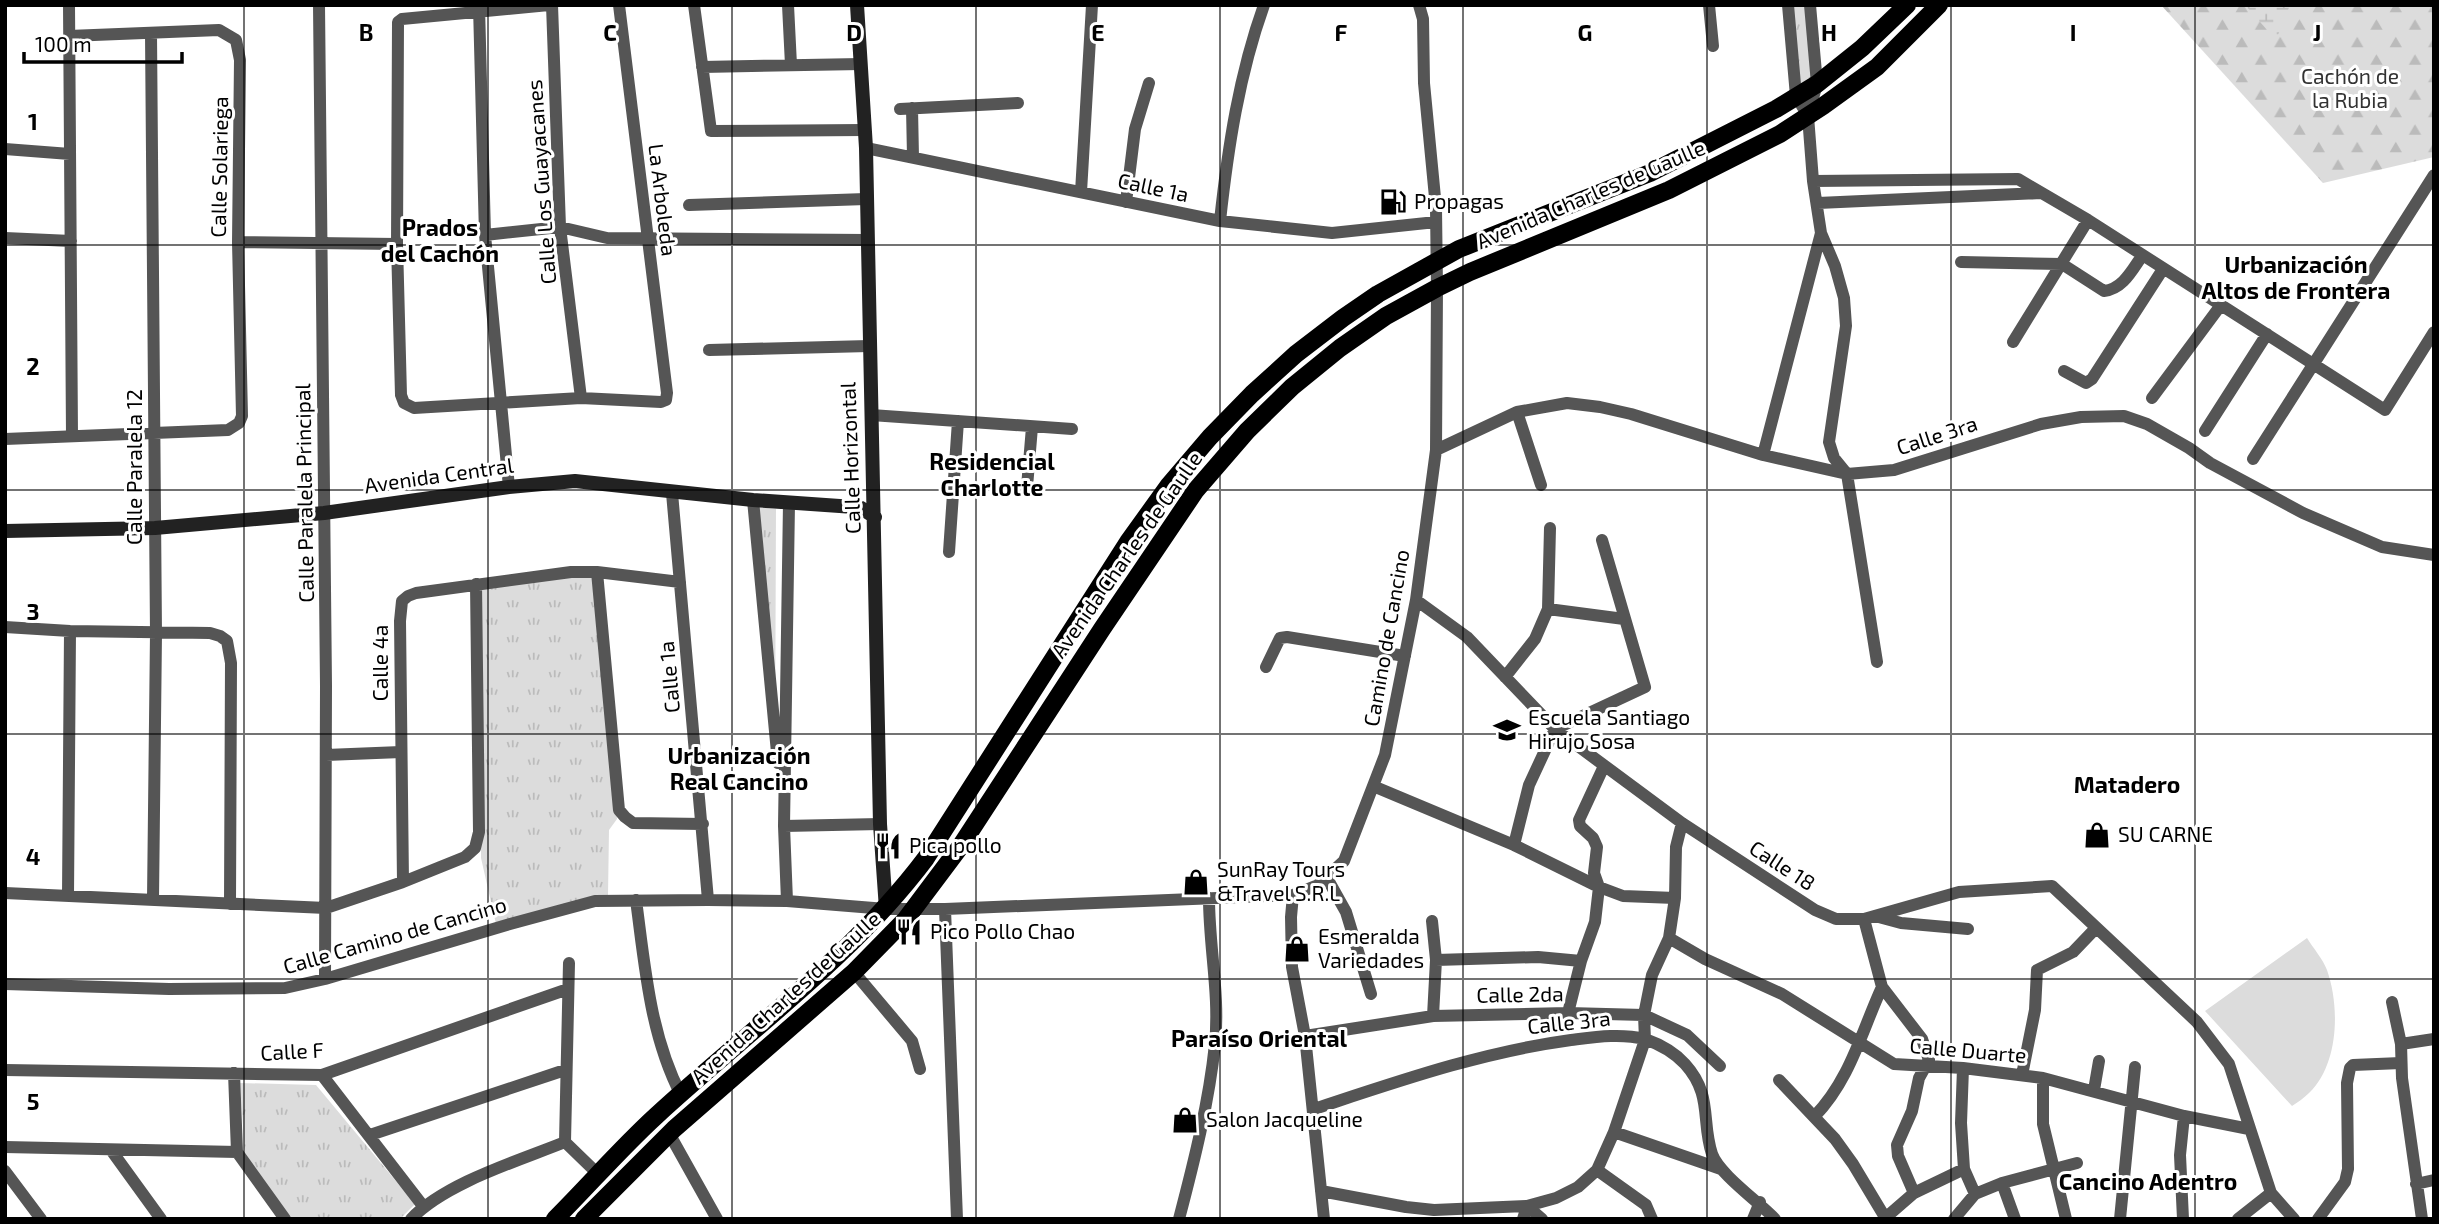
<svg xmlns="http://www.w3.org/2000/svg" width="2439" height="1224" font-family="'Exo 2',sans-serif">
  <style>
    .forest { fill: url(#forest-firs) }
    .wetland { fill: url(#wetland-marsh) }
    .park { fill: url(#park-tufts) }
    .pitch { fill: #dcdcdc }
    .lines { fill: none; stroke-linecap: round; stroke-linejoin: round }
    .street { stroke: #555; stroke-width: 12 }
    .secondary { stroke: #222; stroke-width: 14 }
    .primary { stroke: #000; stroke-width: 18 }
    .grid { fill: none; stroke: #000; stroke-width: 2; stroke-opacity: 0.55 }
    .labels { text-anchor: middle; stroke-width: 6; stroke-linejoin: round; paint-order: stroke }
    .park-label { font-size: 21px; fill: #333; stroke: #fff }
    .street-label { font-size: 21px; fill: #000; stroke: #fff }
    .poi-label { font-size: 21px; fill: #000; stroke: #fff; text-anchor: start }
    .neighbourhood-label { font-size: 23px; font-weight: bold; fill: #000; stroke: #fff }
    .grid-label { font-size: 23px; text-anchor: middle; font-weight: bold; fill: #000; stroke: #fff; stroke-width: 6; stroke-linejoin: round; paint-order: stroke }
  </style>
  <defs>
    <pattern id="forest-firs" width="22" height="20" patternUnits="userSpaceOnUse" patternTransform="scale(1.75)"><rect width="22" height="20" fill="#dcdcdc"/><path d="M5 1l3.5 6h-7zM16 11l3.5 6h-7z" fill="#bbb"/></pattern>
    <pattern id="wetland-marsh" width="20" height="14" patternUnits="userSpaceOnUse" patternTransform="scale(1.75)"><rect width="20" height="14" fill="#dcdcdc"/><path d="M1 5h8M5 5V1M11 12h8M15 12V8" fill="none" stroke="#bbb"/></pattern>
    <pattern id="park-tufts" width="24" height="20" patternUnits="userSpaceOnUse" patternTransform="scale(1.75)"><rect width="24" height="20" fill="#dcdcdc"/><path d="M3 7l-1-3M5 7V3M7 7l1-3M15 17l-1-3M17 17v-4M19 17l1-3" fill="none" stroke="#bbb"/></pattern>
  </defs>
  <rect width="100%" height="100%" fill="#fff"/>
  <path class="forest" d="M2161,5H2434V157L2323,183Z"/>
  <path class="wetland" d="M2245,5H2290L2276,40Z"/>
  <path class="park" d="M1789,5H1808L1815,82L1798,93Z
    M750,506L776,509L775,761Z
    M573,574L598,576L617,819L609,830L608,895L496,924L481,858V588Z
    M240,1083L316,1085L415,1204L400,1219H291L245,1156Z"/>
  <path class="pitch" d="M2307,938C2313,948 2323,959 2327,970C2340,1007 2339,1064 2309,1093C2304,1098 2298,1102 2292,1106L2205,1011Z"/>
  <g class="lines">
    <path class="street" d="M69,5L72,436
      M319,5L326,686L325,979
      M549,5L402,19L398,22L397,244L401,395L404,403L414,408L581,398L661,402L666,400L667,393L619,5
      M552,5L560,227L581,398
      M694,5L711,131L864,130
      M788,5L791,65
      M1709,5L1713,46
      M1788,5L1796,96L1808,116
      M1810,5L1817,84L1808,116L1813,181L1821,233L1835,266L1844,298L1846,326L1829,442L1834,458L1847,474L1877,662
      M479,6L485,235L509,487
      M151,34L156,633L153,900
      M702,67L861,64
      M912,108L913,157
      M900,109L1018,103
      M866,148L1220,221L1332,233L1436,222
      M5,149L70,154
      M1813,181L2018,179L2088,220L2385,410L2434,332
      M1081,192L1092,5
      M1126,202L1135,129L1149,83
      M1818,203L2041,193
      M689,205L866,199
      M1220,221C1228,147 1239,75 1264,5
      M485,235L560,227L607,238L866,240
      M5,238L71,241
      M238,242L397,244
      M1961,262L2062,264L2104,291C2123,289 2132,270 2142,256
      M2013,342L2088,220
      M709,350L869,346
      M2064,371L2086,383L2092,379L2163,269
      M2152,398L2221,305
      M1517,412L1541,485
      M871,415L1072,429
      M2205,431L2267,334
      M5,439L228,430L239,423L242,416L238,242L240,60L236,40L219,30L69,36
      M1436,450L1517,412L1567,403L1600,407L1631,414L1763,455L1847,474L1894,470L2041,424L2081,417L2124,416L2147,424L2189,448L2210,463L2303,513L2382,547L2434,555
      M1763,455L1821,233
      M2253,459L2434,175
      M1027,487L1032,427
      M672,493L708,900
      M753,500L778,763
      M949,552L958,421
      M597,572L619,810L625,817L633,823L703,824
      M1416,600L1467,637L1555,729L1682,823L1815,910L1836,919H1864L1959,892L2052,886L2197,1022L2229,1064L2271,1193L2294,1219
      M1548,609L1624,619
      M5,627L70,631L210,633L220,636L227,641L231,663L230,904
      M1266,667L1280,638L1287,637L1405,656
      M1505,677L1535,639L1548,609L1550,528
      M326,755L401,752
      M1373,786L1514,845L1599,887L1623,896L1675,898
      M784,826L880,824
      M1514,845L1529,785L1555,729L1645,687L1602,540
      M1327,878L1346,912L1371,994
      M403,882L400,621L402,601L408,596L416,593L571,572H597L680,582
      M5,893L326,908L403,882L465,857L475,848L479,832L476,584
      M1293,895L1291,917L1292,967L1305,1036L1324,1219
      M68,896L70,631
      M636,900C645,967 650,1035 681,1095
      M787,901L784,826L789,503
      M945,909L1293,895L1318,885L1344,861L1385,755L1416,600L1436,450L1437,288L1436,208L1424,83L1423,19L1419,5
      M1875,916L1901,923L1968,929
      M1864,919L1882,987L1922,1039L1929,1060L1919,1078L1912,1111L1897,1145L1898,1156L1914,1193
      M1432,921L1436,960L1433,1016
      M1669,938L1705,959L1782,994L1894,1064L1963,1068L2043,1078L2184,1116L2249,1129
      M1436,960L1538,957L1581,961
      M569,963L565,1142L598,1174
      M854,972L912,1041L920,1069
      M5,984L169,989L285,988L325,979L510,924L595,901L708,900L787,901L886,909H945L957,1219
      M2392,1002L2401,1044L2402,1078L2422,1219
      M1568,1013L1581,961L1595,922L1599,887L1594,873L1597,847L1593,838L1580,826L1579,820L1604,766
      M1305,1036L1433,1016L1568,1013L1644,1015L1687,1035L1720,1066
      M2401,1044L2434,1039
      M1963,1068L1961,1123L1964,1169L1975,1194
      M5,1070L322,1075L568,989
      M234,1073L237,1152L285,1219
      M322,1075L423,1206
      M2022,1075L2035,1010L2037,970L2073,952L2096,928
      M2043,1078V1124L2066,1219
      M1779,1080L1835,1139L1853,1164L1886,1219
      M2094,1090L2099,1061
      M1314,1109C1399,1081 1482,1052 1571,1040C1595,1037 1620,1033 1645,1039C1659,1044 1675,1053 1685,1064C1713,1095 1701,1121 1712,1154C1719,1174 1759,1202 1775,1219
      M1814,1117C1850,1080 1861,1033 1882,987
      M1614,1132L1721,1169
      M370,1135L565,1070
      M670,1135L717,1219
      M5,1147L237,1152
      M111,1150L161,1219
      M1597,1170L1646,1205L1652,1219
      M5,1171L41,1219
      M2002,1183L2015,1219
      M2416,1184L2434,1180
      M1321,1191L1406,1207L1434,1210L1527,1206L1542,1219
      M411,1219C445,1183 518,1161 565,1142
      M1179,1219C1194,1162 1209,1102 1215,1044C1220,995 1209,947 1209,898
      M1523,1219L1527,1206L1556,1198L1578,1187L1597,1170L1614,1132L1645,1040L1644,1015L1652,975L1669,938L1675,898L1676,847L1682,823
      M1753,1219L1760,1202
      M1884,1219L1914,1193L1964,1169
      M1954,1219L1975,1194L2002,1183L2077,1163
      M2120,1219L2135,1067
      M2183,1219L2180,1155L2184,1116
      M2238,1219L2271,1193
      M2318,1219L2345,1182L2348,1169L2347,1083L2350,1068L2353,1065L2401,1063"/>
    <path class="secondary" d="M857,5L866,148L880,824L886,909
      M5,531L155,528L324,513L509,487L575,481L753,500L854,507L861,508L875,517"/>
    <path class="primary" d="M555,1219C589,1185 621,1148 656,1116C747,1032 851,958 926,858L1128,542L1169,485L1210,437L1252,394L1296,354L1343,318L1378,294L1459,249L1650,173L1776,109L1817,84L1862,48L1907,5
      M584,1219L674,1129L854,972L906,919L960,847L1102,629L1196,490L1247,431L1292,387L1340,348L1386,316L1437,288L1470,272L1669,190L1780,134L1823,106L1877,67L1939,5"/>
  </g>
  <path class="grid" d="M244,5V1219M488,5V1219M732,5V1219M976,5V1219M1220,5V1219M1463,5V1219M1707,5V1219M1951,5V1219M2195,5V1219M5,245H2434M5,490H2434M5,734H2434M5,979H2434"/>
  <defs>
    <g id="fuel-bare" transform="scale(2.1)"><path d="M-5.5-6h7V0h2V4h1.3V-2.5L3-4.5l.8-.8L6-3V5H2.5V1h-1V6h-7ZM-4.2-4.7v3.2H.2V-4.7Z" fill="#000" stroke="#fff" stroke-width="2.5" paint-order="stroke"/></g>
    <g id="school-bare" transform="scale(2.1)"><path d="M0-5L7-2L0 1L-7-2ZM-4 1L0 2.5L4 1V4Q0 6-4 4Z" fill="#000" stroke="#fff" stroke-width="2.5" paint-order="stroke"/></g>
    <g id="shop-bare" transform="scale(2.1)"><path d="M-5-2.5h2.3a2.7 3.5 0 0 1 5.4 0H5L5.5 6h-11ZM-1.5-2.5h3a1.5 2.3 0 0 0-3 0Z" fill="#000" stroke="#fff" stroke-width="2.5" paint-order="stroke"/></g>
    <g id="restaurant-bare" transform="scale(2.1)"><path d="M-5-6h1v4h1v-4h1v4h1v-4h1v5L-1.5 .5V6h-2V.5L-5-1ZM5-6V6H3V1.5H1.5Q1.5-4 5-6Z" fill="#000" stroke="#fff" stroke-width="2.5" paint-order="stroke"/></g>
  </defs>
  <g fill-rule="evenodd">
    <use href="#fuel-bare" x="1393" y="202"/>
    <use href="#school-bare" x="1507" y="730"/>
    <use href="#shop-bare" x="2097" y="835"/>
    <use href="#restaurant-bare" x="888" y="846"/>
    <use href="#shop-bare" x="1196" y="882"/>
    <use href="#restaurant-bare" x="909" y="932"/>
    <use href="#shop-bare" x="1297" y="949"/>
    <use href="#shop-bare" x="1185" y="1120"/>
  </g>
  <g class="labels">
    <g class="park-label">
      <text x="2350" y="84">Cachón de<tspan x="2350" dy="24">la Rubia</tspan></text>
    </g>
    <g class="street-label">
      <text transform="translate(220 167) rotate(-89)" y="7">Calle Solariega</text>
      <text transform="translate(542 182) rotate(-94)" y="7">Calle Los Guayacanes</text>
      <text transform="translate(1153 188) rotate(12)" y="7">Calle 1a</text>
      <text transform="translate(1591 195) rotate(-23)" y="7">Avenida Charles de Gaulle</text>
      <text transform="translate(662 200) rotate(83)" y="7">La Arboleda</text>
      <text transform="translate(1937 436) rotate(-18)" y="7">Calle 3ra</text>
      <text transform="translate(851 458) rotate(-92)" y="7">Calle Horizontal</text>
      <text transform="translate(135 467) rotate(-90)" y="7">Calle Paralela 12</text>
      <text transform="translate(439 476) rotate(-8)" y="7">Avenida Central</text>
      <text transform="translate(305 493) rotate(-91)" y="7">Calle Paralela Principal</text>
      <text transform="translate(1127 555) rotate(-55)" y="7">Avenida Charles de Gaulle</text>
      <text transform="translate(1387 638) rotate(-80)" y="7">Camino de Cancino</text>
      <text transform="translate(381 663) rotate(-90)" y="7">Calle 4a</text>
      <text transform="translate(670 677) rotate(-95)" y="7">Calle 1a</text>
      <text transform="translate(1782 866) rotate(33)" y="7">Calle 18</text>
      <text transform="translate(395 936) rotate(-16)" y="7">Calle Camino de Cancino</text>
      <text transform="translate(1520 995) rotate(-1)" y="7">Calle 2da</text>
      <text transform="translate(786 998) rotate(-42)" y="7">Avenida Charles de Gaulle</text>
      <text transform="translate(1569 1023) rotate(-6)" y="7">Calle 3ra</text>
      <text transform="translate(1968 1051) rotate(5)" y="7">Calle Duarte</text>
      <text transform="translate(292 1052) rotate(-3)" y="7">Calle F</text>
    </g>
    <g class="poi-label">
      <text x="1414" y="209">Propagas</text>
      <text x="1528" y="725">Escuela Santiago<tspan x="1528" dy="24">Hirujo Sosa</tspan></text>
      <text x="2118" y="842">SU CARNE</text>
      <text x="909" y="853">Pica pollo</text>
      <text x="1217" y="877">SunRay Tours<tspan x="1217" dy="24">&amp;Travel S.R.L</tspan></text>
      <text x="930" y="939">Pico Pollo Chao</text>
      <text x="1318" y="944">Esmeralda<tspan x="1318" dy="24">Variedades</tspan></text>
      <text x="1206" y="1127">Salon Jacqueline</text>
    </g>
    <g class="neighbourhood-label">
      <text x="440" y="236">Prados<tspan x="440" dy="26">del Cachón</tspan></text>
      <text x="2296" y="273">Urbanización<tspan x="2296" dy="26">Altos de Frontera</tspan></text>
      <text x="992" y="470">Residencial<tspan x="992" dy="26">Charlotte</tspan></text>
      <text x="739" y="764">Urbanización<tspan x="739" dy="26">Real Cancino</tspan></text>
      <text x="2127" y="793">Matadero</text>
      <text x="1259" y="1047">Paraíso Oriental</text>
      <text x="2148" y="1190">Cancino Adentro</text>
    </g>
  </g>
  <g class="grid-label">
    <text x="366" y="41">B</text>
    <text x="610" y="41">C</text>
    <text x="854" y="41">D</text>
    <text x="1098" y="41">E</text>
    <text x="1341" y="41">F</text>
    <text x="1585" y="41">G</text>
    <text x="1829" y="41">H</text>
    <text x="2073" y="41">I</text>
    <text x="2317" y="41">J</text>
    <text x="33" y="130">1</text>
    <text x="33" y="375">2</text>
    <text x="33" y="620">3</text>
    <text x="33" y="865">4</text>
    <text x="33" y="1110">5</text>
  </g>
  <rect width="2439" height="1224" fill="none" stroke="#000000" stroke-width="14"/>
  <path d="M24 52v10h158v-10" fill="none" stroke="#000000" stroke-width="3.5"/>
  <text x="35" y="52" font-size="21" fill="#000000" stroke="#ffffff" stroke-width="5" paint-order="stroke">100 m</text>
</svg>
